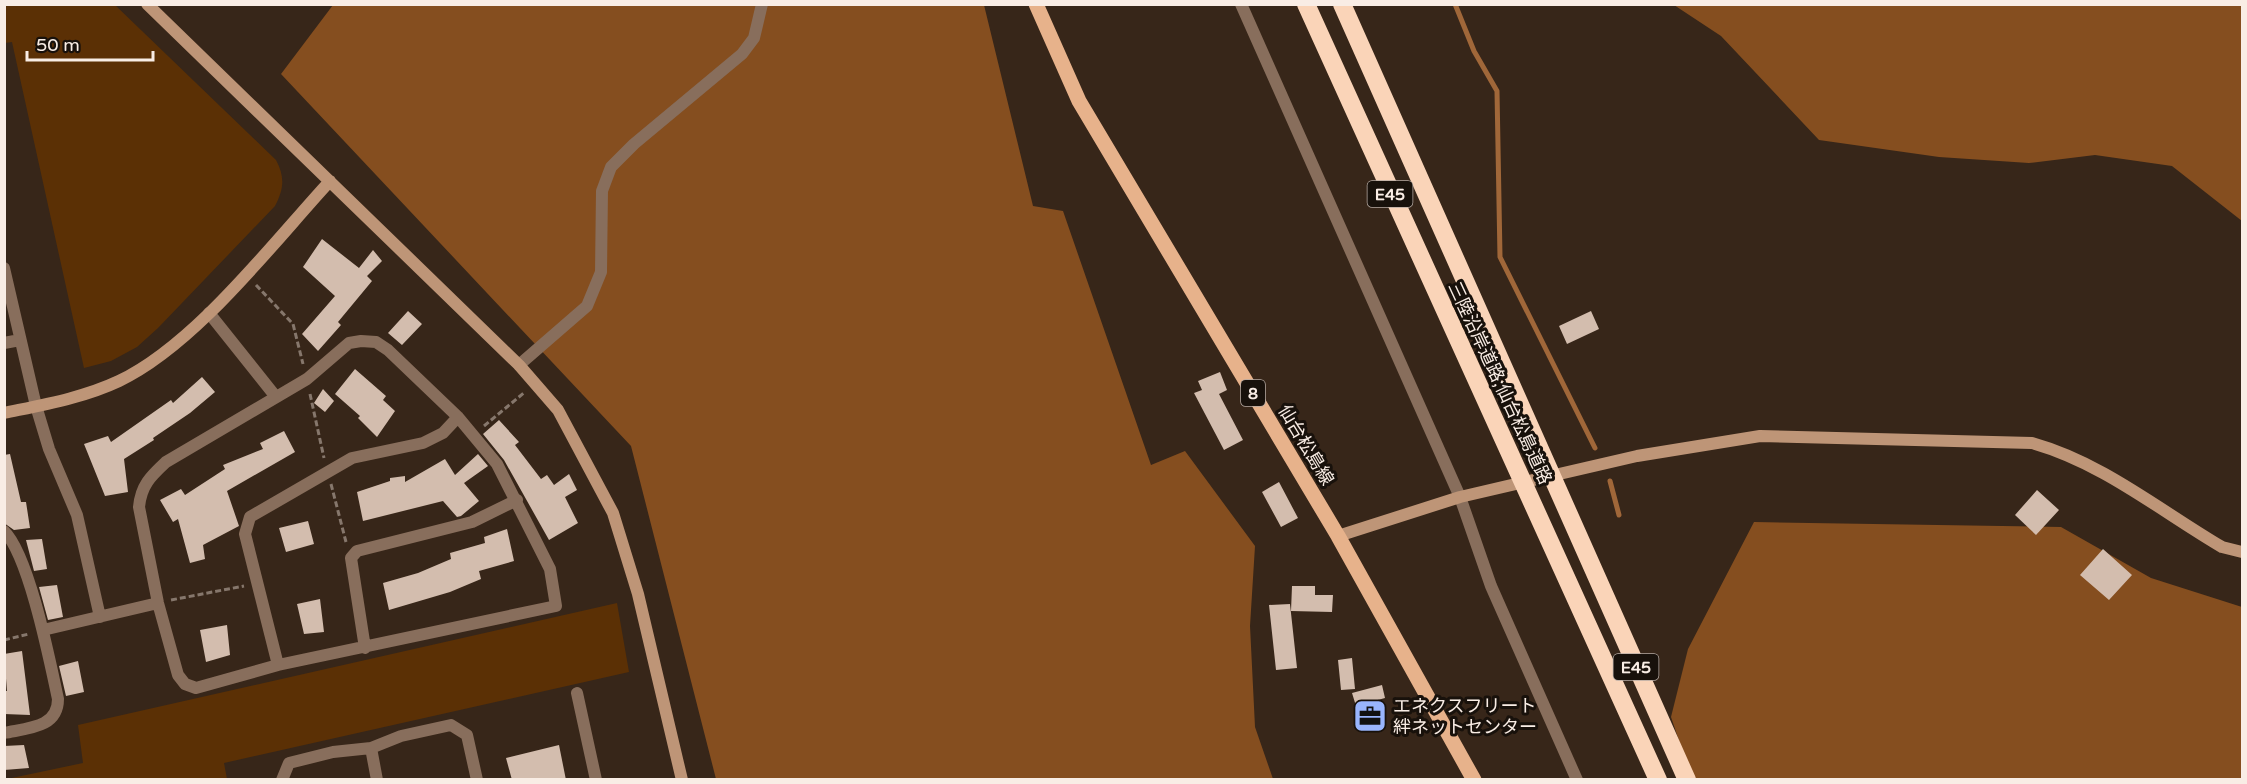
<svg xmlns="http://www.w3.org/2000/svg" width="2247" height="784" font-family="'Varela Round','Noto Sans JP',sans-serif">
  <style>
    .green { fill: #5b3005 }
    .forest { fill: #854e1f }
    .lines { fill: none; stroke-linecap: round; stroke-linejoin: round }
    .stream { stroke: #a06739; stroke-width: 5 }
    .building { fill: #d3bdae }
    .path { stroke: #86776c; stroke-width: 3; stroke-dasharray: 6 3; stroke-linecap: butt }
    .street { stroke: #886e5c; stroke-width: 12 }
    .secondary { stroke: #be9577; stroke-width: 12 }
    .primary { stroke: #e7b28b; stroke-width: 15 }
    .highway { stroke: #fad4b8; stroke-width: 18 }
    .labels { text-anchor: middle; stroke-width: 6; stroke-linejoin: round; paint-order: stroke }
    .shield { fill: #18110b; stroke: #b6aba4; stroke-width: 1.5 }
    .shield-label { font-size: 16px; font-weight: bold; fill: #f9ede5 }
    .street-label { font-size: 18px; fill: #f9ede5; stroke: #18110b }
    .poi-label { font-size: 18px; fill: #f9ede5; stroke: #18110b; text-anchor: start }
  </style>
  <rect width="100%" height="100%" fill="#372619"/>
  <path class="green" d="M5,4L115,5L276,160C285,177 284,189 275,206L158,328L137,347L111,361L84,368L12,42L5,43Z
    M617,603L629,672L224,763L227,779H7L83,763L78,725Z"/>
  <path class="forest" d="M333,5H984L1033,206L1063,211L1151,465L1185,451L1255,546L1250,626L1255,727L1273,779H716L631,446L281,74Z
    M1674,5H2242V221L2172,166L2095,155L2029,163L1939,157L1819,140L1721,36Z
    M1754,522L2061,527L2151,578L2242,607V779H1695L1690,773L1671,717L1688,649Z"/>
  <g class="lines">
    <path class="stream" d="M1455,4L1474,51L1497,91L1500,257L1595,448
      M1610,481L1619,515"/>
  </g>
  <path class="building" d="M322,239L359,268L373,250L382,261L367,276L372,281L338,322L341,325L318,351L302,334L335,296L303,267Z
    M408,311L422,324L402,345L388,333Z
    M1591,311L1599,329L1567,344L1559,326Z
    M355,369L386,396L383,400L395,411L377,437L358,418L360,416L335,394Z
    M1220,372L1227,390L1219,394L1243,440L1224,450L1194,393L1202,390L1198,381Z
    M202,377L215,392L190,413L153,438L154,440L124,459L128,492L105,496L84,444L108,436L111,442L171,400L173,403Z
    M323,389L334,401L325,412L314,403Z
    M499,420L519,442L515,445L541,479L547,475L554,485L569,474L577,490L565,497L578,523L549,540L504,460L483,434Z
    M284,431L295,452L227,491L239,526L203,545L205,559L190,563L178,519L173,522L160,500L181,489L185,495L225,469L223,465L263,449L260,443Z
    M10,454L21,502H26L30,528L14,530L4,523V455Z
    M478,454L488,466L464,483L479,501L461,516L457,517L443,501L363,521L357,492L390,481V478L405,476V482L445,459L455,475Z
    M1279,482L1298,518L1281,527L1262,492Z
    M2037,490L2059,510L2036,535L2015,515Z
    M308,521L314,544L286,552L279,528Z
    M507,529L514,561L479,571L481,579L450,592L389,610L383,583L418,573L451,559L450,553L485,543L484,537Z
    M42,539L47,569L34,571L26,540Z
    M2103,549L2132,575L2109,600L2080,575Z
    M57,585L63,617L48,620L39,587Z
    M1292,586H1315V595H1333L1332,612L1291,611Z
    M320,599L324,632L304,634L297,604Z
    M1290,604L1297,668L1276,670L1269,605Z
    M227,625L230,655L206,662L200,630Z
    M22,651L30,715L4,714V691H7L4,654Z
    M1352,658L1355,689L1341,690L1338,660Z
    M78,661L84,692L66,696L59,666Z
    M1382,685L1385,698L1356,706L1352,693Z
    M24,745L29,768L4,770V746Z
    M559,745L566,780H512L506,758Z"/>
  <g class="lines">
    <path class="path" d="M256,285L293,324L303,364
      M310,394L324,458
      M484,426L525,392
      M331,484L346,542
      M171,600L244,586
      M4,640L29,634"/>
    <path class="street" d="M1241,4L1460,497L1491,586L1577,780
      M4,268L36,406L49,449L77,515L100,617
      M209,313L276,397
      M361,341L376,342L388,350L458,417L497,464L550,569L556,606L278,665L196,688L185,684L178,675L158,603L139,507C141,485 151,476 166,462L307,379L349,343Z
      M4,343L20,340
      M519,365L587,306L601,272L602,191L611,167L634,144L742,54L754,38L762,4
      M4,531C29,555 50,662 58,699C58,728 28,728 4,733
      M43,630L158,603
      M365,648L351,558L357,551L472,522L517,500
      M278,665L245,534L250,517L352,458L423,443L443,433L458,417
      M577,693L596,780
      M371,748L377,780
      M282,780L289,763L333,752L371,748L401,736L451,725L467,735L477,780"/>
    <path class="secondary" d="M147,4L519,365L558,410L613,513L638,594L682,780
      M4,413C42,405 83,398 119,381C195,345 272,244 330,181
      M1338,536L1460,497L1637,456L1760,436L2032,443C2103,463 2159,510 2222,547L2242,552"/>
    <path class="primary" d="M1036,4L1079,101L1338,536L1474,780"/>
    <path class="highway" d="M1306,4L1658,780
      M1342,4L1687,780"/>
  </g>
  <defs>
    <g id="office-square" transform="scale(1.725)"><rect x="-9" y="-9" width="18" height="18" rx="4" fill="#99b5fd" stroke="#18110b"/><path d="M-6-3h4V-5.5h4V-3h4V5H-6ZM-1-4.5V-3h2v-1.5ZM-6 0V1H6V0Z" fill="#111"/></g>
  </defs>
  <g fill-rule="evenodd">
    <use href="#office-square" x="1370" y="716"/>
  </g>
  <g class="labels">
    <g class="shield">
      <rect x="1367.5" y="181" width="45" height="26" rx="4.5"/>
      <rect x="1241" y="380" width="24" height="26" rx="4.5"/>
      <rect x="1613.5" y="654" width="45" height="26" rx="4.5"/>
    </g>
    <g class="shield-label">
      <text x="1390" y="200">E45</text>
      <text x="1253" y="399">8</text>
      <text x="1636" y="673">E45</text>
    </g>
    <g class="street-label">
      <text transform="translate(1500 383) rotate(65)" y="6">三陸沿岸道路;仙台松島道路</text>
      <text transform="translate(1306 445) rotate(59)" y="6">仙台松島線</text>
    </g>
    <g class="poi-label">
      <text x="1393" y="712">エネクスフリート<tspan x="1393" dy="21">絆ネットセンター</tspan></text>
    </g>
  </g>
  <rect width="2247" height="784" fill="none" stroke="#f9ede5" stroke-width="12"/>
  <path d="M27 51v9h126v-9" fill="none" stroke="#f9ede5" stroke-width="3"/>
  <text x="36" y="51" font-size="18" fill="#f9ede5" stroke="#18110b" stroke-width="4.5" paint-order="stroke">50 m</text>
</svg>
